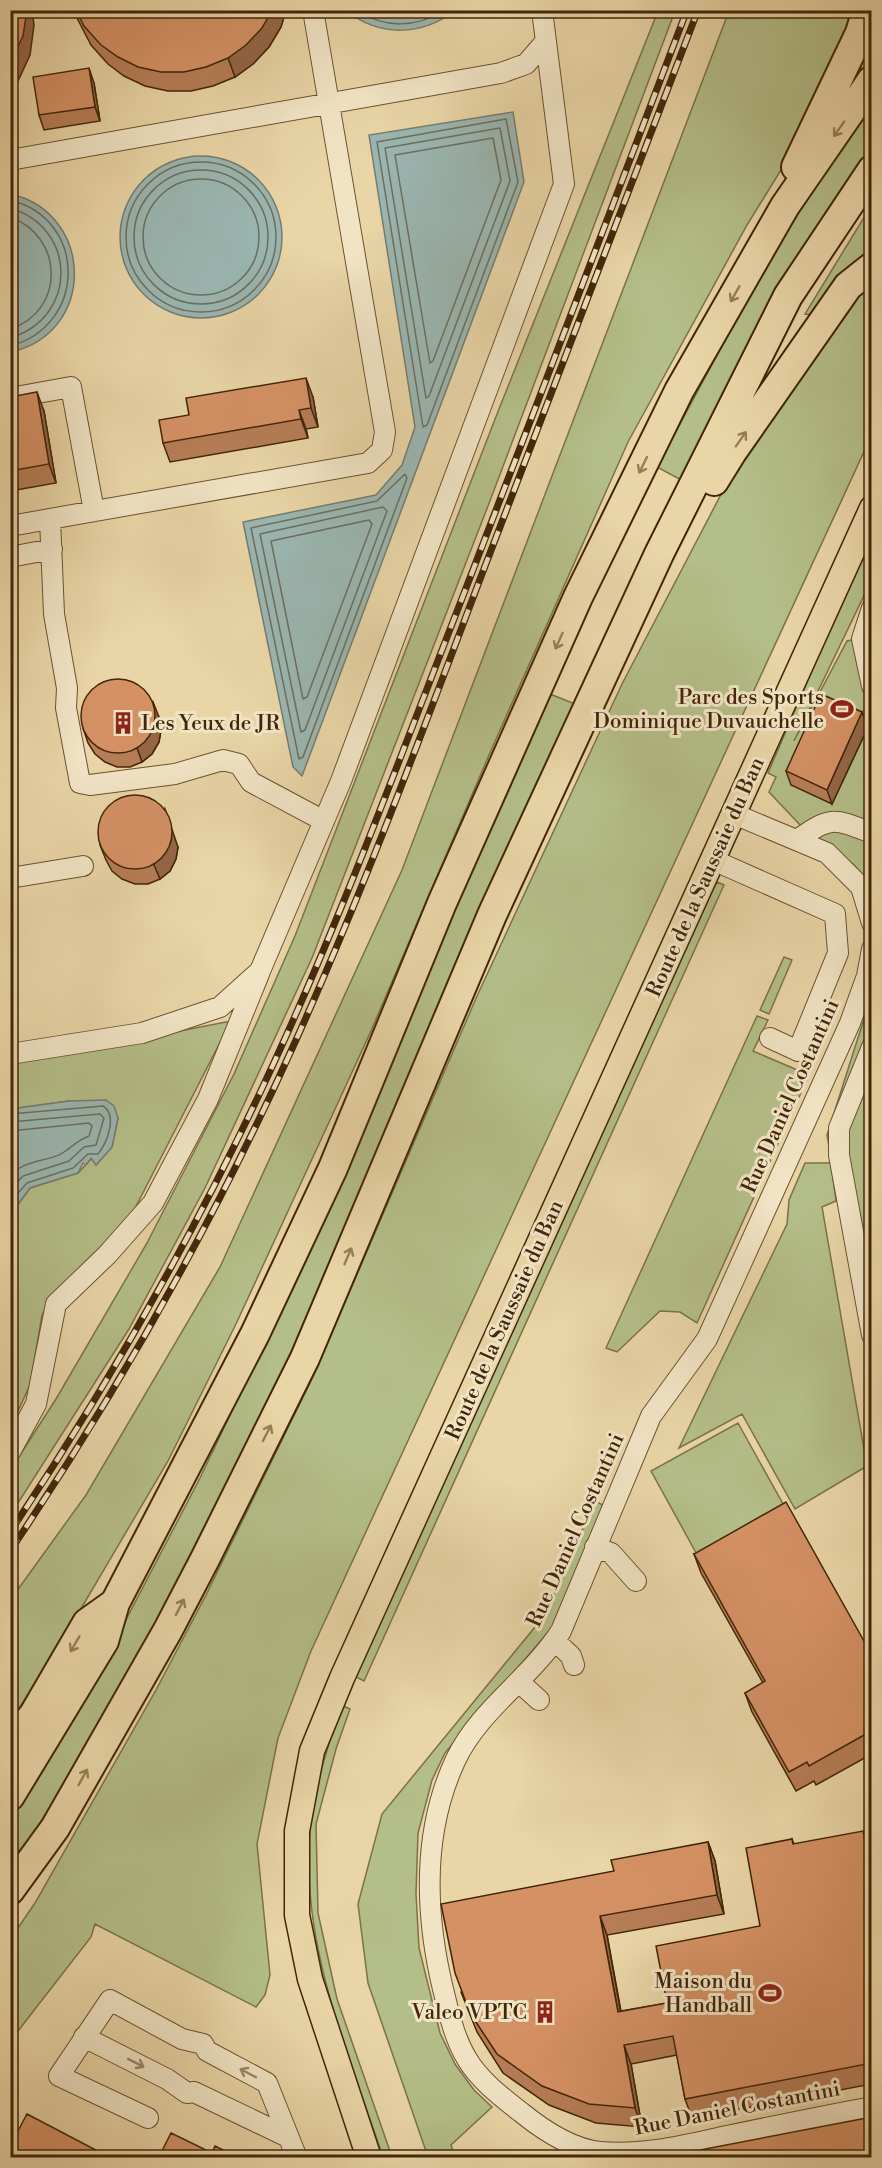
<svg xmlns="http://www.w3.org/2000/svg" width="882" height="2168" font-family="'Libre Bodoni',serif">
  <style>
    .green { fill: #b4be88; stroke: #7b7248; stroke-width: 1.5 }
    .water { fill: #9ab6b1; stroke: #777c6e; stroke-width: 1.5 }
    .lines { fill: none; stroke-linecap: round; stroke-linejoin: round }
    .shore { stroke: #6e6e5d; stroke-width: 1.5 }
    .minor-casing { stroke: #6c5230; stroke-width: 22 }
    .major-casing { stroke: #422609; stroke-width: 27 }
    .highway-casing { stroke: #422609; stroke-width: 32 }
    .minor { stroke: #f1e4c5; stroke-width: 20 }
    .major { stroke: #e9d5a6; stroke-width: 24 }
    .highway { stroke: #e9d5a6; stroke-width: 28 }
    .rail-casing { stroke: #422609; stroke-width: 7 }
    .rail { stroke: #f1e4c5; stroke-width: 4.5; stroke-dasharray: 14; stroke-linecap: butt }
    .wall { fill: #b67d56; stroke: #422609; stroke-width: 1.5 }
    .shaded-wall { fill: #946646; stroke: #422609; stroke-width: 1.5 }
    .building { fill: #d49164; stroke: #422609; stroke-width: 1.5 }
    .oneway { stroke: #967e58 }
    .oneway2 { stroke: #9a8567 }
    .labels { text-anchor: middle; stroke-width: 6; stroke-linejoin: round; paint-order: stroke }
    .poi-label { font-size: 21px; fill: #422609; stroke: #f1e4c5; text-anchor: end }
    .street-label { font-size: 21px; fill: #422609; stroke: #f1e4c5 }
  </style>
  <rect width="100%" height="100%" fill="#e9d5a6"/>
  <filter id="stains"><feTurbulence type="fractalNoise" baseFrequency=".00333" numOctaves="4"/><feColorMatrix values="0 0 0 0 .2 0 0 0 0 .09 0 0 0 0 .02 0 0 0 .5 -.17"/></filter>
  <radialGradient id="worn" r=".72"><stop offset=".6" stop-color="#630" stop-opacity="0"/><stop offset="1" stop-color="#630" stop-opacity=".3"/></radialGradient>
  <path class="green" d="M658,11H675L488,506L312,958L205,1188L129,1329L11,1514V1469L56,1399L147,1243L234,1074L295,936L497,414Z
    M729,11H858L786,162L747,225L628,442L489,755L371,1031L236,1324L168,1461L56,1651L11,1721V1599L86,1495L220,1267L402,870Z
    M871,98V155L817,244L683,481L657,467L730,331L788,230Z
    M871,206V259L816,315L805,314Z
    M871,282V440L868,443L311,1651L278,1738L257,1844L270,1975L265,1995L256,2007L95,1924L91,1937L11,2040V1938L35,1903L156,1690L206,1595L311,1381L477,996L622,684L728,481L841,314Z
    M871,533V581L794,741L847,641L871,636V884L853,864L801,826L769,792L776,777L768,773Z
    M550,694L575,704L243,1462L103,1725L11,1869V1821L93,1683L200,1478L285,1300L340,1167Z
    M717,882L724,885L364,1681L354,1676L675,965Z
    M784,957L792,960L769,1014L760,1010Z
    M871,997V1378L827,1135Z
    M757,1016L768,1020L753,1051L809,1075L697,1323L680,1312L660,1311L617,1352L606,1348Z
    M231,1021L130,1218L56,1291L42,1315L30,1385L11,1426V1214L30,1188L78,1173L92,1158L96,1165L112,1147L118,1118L69,1101L11,1109L10,1064Z
    M805,1163H831L836,1201L822,1207L867,1466L795,1509L742,1414L679,1448L787,1224L789,1200Z
    M738,1423L787,1511L700,1560L651,1471Z
    M595,1501L603,1505L555,1624L445,1753L432,1780L418,1833L416,1894L419,1948L440,2033L455,2064L474,2090L492,2107L451,2145L455,2157H428L368,1983L358,1904L382,1814L544,1616Z
    M341,1705L350,1709L336,1749L316,1824L318,1913L337,1999L392,2157H383C347,2050 297,1936 311,1820C315,1782 330,1742 341,1705Z"/>
  <path class="water" d="M347,11H454C422,36 379,37 347,11Z
    M513,112L524,182L302,776L293,767L243,522L376,495L402,465L415,427L369,135Z
    M120 237a81 81 0 1 1 162 0a81 81 0 1 1-162 0Z
    M11,194C95,214 96,333 11,352Z
    M106,1100L114,1106L118,1118L112,1147L96,1165L91,1158L86,1165L83,1163L78,1173L30,1188L11,1214V1109L69,1101Z"/>
  <g class="lines">
    <path class="shore" d="M357,10C384,29 417,28 444,10
      M506,119L518,182L427,425L423,427L377,142Z
      M500,128L510,181L429,396L426,398L385,148Z
      M493,138L501,180L433,361L430,363L395,155Z
      M126 237a75 75 0 1 1 150 0a75 75 0 1 1-150 0Z
      M134 237a67 67 0 1 1 134 0a67 67 0 1 1-134 0Z
      M143 237a58 58 0 1 1 116 0a58 58 0 1 1-116 0Z
      M10,200C88,219 87,326 10,346
      M10,208C78,228 78,318 10,338
      M10,217C64,236 66,311 10,329
      M405,474L407,478L303,757L299,759L251,528L377,501Z
      M383,507L387,511L305,730L301,732L260,534Z
      M369,520L372,524L307,697L303,699L271,541Z
      M10,1114L103,1106C118,1115 107,1143 98,1154H88L73,1168L27,1183L10,1202
      M10,1122L100,1114L104,1118L96,1145L84,1147L69,1161L23,1176L10,1190
      M10,1131L89,1123L92,1126L89,1136C78,1140 73,1146 64,1152C51,1162 26,1158 10,1176"/>
    <g class="minor-casing">
      <path id="minor" d="M10,160L501,73L526,64L546,41
        M10,398L71,387L94,511
        M50,519L54,614L67,688L66,708L80,783L90,785L175,774L223,760L239,764L251,782L324,821
        M10,526L368,463L382,450L385,432L313,10
        M10,557L52,549
        M872,608L862,639L872,686
        M734,814L827,853L861,887L872,923
        M797,840C831,816 833,818 872,833
        M713,860L835,914L838,953L798,1051L770,1038
        M10,878L83,866
        M872,949L867,976L850,1023L707,1339L651,1416L561,1631C531,1678 480,1709 456,1759C422,1831 425,1914 443,1989C449,2013 454,2038 467,2059C480,2081 503,2098 522,2113C543,2130 572,2149 600,2152C643,2156 685,2145 727,2136C775,2126 823,2116 872,2107
        M872,1047L839,1128V1155L872,1335
        M10,1054L142,1033L220,1007L260,971L341,781L564,184L542,10
        M10,1452L36,1404L56,1304L107,1255L153,1203L208,1099L259,974
        M595,1547L611,1553L636,1581
        M555,1641L571,1656L574,1665
        M519,1682L539,1700
        M84,2037L167,2079L187,2093L194,2092L288,2137
        M148,2118L59,2076L110,2000L182,2039L203,2044L207,2051L267,2083L297,2158"/>
    </g>
    <g class="major-casing">
      <path id="major" d="M369,2158L310,1979L297,1915V1831L312,1751L342,1678L872,508"/>
    </g>
    <g class="highway-casing">
      <path id="highway" d="M796,167L860,33L867,10
        M714,481L732,452L848,286L872,267
        M10,1745L34,1714L87,1623L115,1603
        M10,1796L104,1641L115,1603L255,1334L333,1168L442,903L578,597L679,391L785,206L872,80
        M10,1890L55,1828L168,1630L205,1559L305,1358L492,915L659,554L788,296L872,170"/>
    </g>
    <use href="#minor" class="minor"/>
    <use href="#major" class="major"/>
    <use href="#highway" class="highway"/>
    <g class="rail-casing">
      <path id="rail" d="M10,1532C116,1374 209,1208 287,1034C349,896 401,755 456,614C534,413 610,212 687,10
        M10,1551C120,1388 216,1218 296,1040C365,887 423,730 482,574C554,386 626,198 698,10"/>
    </g>
    <use href="#rail" class="rail"/>
  </g>
  <path class="wall" d="M74,10H286L281,27L269,47L253,64L235,77L213,86L191,91H168L145,86L124,76L108,64L91,45L77,18Z
    M94,83L100,121L44,130L39,115Z
    M10,397L44,411L56,483L10,491Z
    M313,397L318,427L306,429L308,438L170,462L163,443Z
    M862,712L868,727L832,804L791,785L786,771Z
    M159,717L161,730L159,742L152,754L142,762L130,767H117L105,762L95,754L88,743L83,728Z
    M100,845L178,847L176,859L170,871L160,879L148,884H135L122,879L112,871L106,860Z
    M694,1554L864,1641L870,1755L816,1785L814,1781L796,1791L752,1712L745,1693L763,1683L701,1573Z
    M792,1839L794,1844L870,1850L872,1860V2084L692,2118L685,2099L677,2055L631,2064L642,2127L596,2123L549,2105L503,2073L477,2032L461,1992L614,1871L708,1842L715,1861L724,1914L607,1935L621,2011L667,2003L760,1926Z
    M10,2146L109,2157H11Z"/>
  <path class="shaded-wall" d="M27,10H32L34,25L30,55L18,81L10,90V63Z
    M272,10H286L281,27L269,47L253,64L235,77L228,58Z
    M89,68L94,83L100,121L95,107Z
    M306,378L313,397L318,427L311,408Z
    M37,392L44,411L56,483L49,464Z
    M299,410L306,429L308,438L301,419Z
    M153,702L159,717L161,730L159,742L152,754L142,762L137,748Z
    M862,712L868,727L832,804L827,790Z
    M165,809L178,847L176,859L170,871L160,879L154,865Z
    M863,1831L870,1850L872,1860V1878Z
    M708,1842L715,1861L724,1914L717,1895Z
    M600,1916L607,1935L624,2031L618,2012Z
    M624,2045L631,2064L642,2127L635,2108Z"/>
  <path class="building" d="M10,10H27L23,36L10,63Z
    M76,10H272L262,28L246,45L228,58L206,67L184,72H161L138,67L118,57L101,45L84,26Z
    M89,68L95,107L39,115L33,77Z
    M306,378L311,408L299,410L301,419L163,443L159,420L189,415L186,398Z
    M37,392L49,464L10,471V397Z
    M81 716a37 37 0 1 1 74 0a37 37 0 1 1-74 0Z
    M821,694L862,712L827,790L786,771Z
    M98 832a37 37 0 1 1 74 0a37 37 0 1 1-74 0Z
    M786,1502L864,1641L872,1637V1763L866,1734L809,1766L807,1762L789,1772L745,1693L765,1681L694,1554Z
    M863,1831L872,1878V2063L685,2099L673,2036L624,2045L635,2108L589,2104L542,2086L497,2054L470,2013L455,1973L441,1904L614,1871L611,1860L708,1842L717,1895L600,1916L618,2012L667,2003L656,1946L760,1926L746,1848L792,1839L793,1844Z
    M27,2114L109,2157H24L10,2150V2146Z
    M872,2117V2157H648L647,2154L700,2150Z
    M171,2133L212,2153L215,2146L238,2157H170L161,2153Z"/>
  <defs><path id="oneway-shaft" d="M-6 0H5M1.5-3L5.5 0L1.5 3" fill="none" stroke-width="1.6" stroke-linecap="round" stroke-linejoin="round" transform="scale(1.5)"/></defs>
  <g class="oneway">
    <use href="#oneway-shaft" transform="translate(839 129) rotate(125)"/>
    <use href="#oneway-shaft" transform="translate(735 294) rotate(120)"/>
    <use href="#oneway-shaft" transform="translate(741 439) rotate(-55)"/>
    <use href="#oneway-shaft" transform="translate(643 465) rotate(116)"/>
    <use href="#oneway-shaft" transform="translate(559 641) rotate(114)"/>
    <use href="#oneway-shaft" transform="translate(348 1256) rotate(-67)"/>
    <use href="#oneway-shaft" transform="translate(267 1433) rotate(-63)"/>
    <use href="#oneway-shaft" transform="translate(180 1607) rotate(-63)"/>
    <use href="#oneway-shaft" transform="translate(75 1644) rotate(120)"/>
    <use href="#oneway-shaft" transform="translate(83 1777) rotate(-61)"/>
  </g>
  <g class="oneway2">
    <use href="#oneway-shaft" transform="translate(136 2063) rotate(27)"/>
    <use href="#oneway-shaft" transform="translate(248 2073) rotate(-152)"/>
  </g>
  <defs>
    <g id="stadium-bare" transform="scale(1.8)"><path d="M0-5a6.5 5 0 1 0 0 10a6.5 5 0 1 0 0-10ZM-3.5-1.8h7v3.6h-7Z" fill="#8f2418" stroke="#f1e4c5" stroke-width="2.5" paint-order="stroke"/></g>
    <g id="building-bare" transform="scale(1.8)"><path d="M-4-6H4V6H1V3H-1V6H-4ZM-2.5-4.3h1.7v1.8h-1.7ZM.8-4.3h1.7v1.8H.8ZM-2.5-1h1.7V.8h-1.7ZM.8-1h1.7V.8H.8Z" fill="#8f2418" stroke="#f1e4c5" stroke-width="2.5" paint-order="stroke"/></g>
  </defs>
  <g fill-rule="evenodd">
    <use href="#stadium-bare" x="842" y="709"/>
    <use href="#building-bare" x="123" y="723"/>
    <use href="#stadium-bare" x="770" y="1993"/>
    <use href="#building-bare" x="545" y="2012"/>
  </g>
  <g class="labels">
    <g class="poi-label">
      <text x="824" y="704">Parc des Sports<tspan x="824" dy="24">Dominique Duvauchelle</tspan></text>
      <text x="141" y="730" text-anchor="start">Les Yeux de JR</text>
      <text x="752" y="1988">Maison du<tspan x="752" dy="24">Handball</tspan></text>
      <text x="527" y="2019">Valeo VPTC</text>
    </g>
    <g class="street-label">
      <text transform="translate(705 877) rotate(-66)" y="7">Route de la Saussaie du Ban</text>
      <text transform="translate(790 1096) rotate(-66)" y="7">Rue Daniel Costantini</text>
      <text transform="translate(504 1320) rotate(-66)" y="7">Route de la Saussaie du Ban</text>
      <text transform="translate(575 1530) rotate(-66)" y="7">Rue Daniel Costantini</text>
      <text transform="translate(737 2108) rotate(-11)" y="7">Rue Daniel Costantini</text>
    </g>
  </g>
  <rect width="882" height="2168" fill="none" stroke="#e9d5a6" stroke-width="36"/>
  <rect x="12" y="12" width="858" height="2144" fill="none" stroke="#422609" stroke-width="3"/>
  <rect x="18" y="18" width="846" height="2132" fill="none" stroke="#422609" stroke-width="1.5"/>
  <rect width="100%" height="100%" filter="url(#stains)"/>
  <rect width="100%" height="100%" fill="url(#worn)"/>
</svg>
